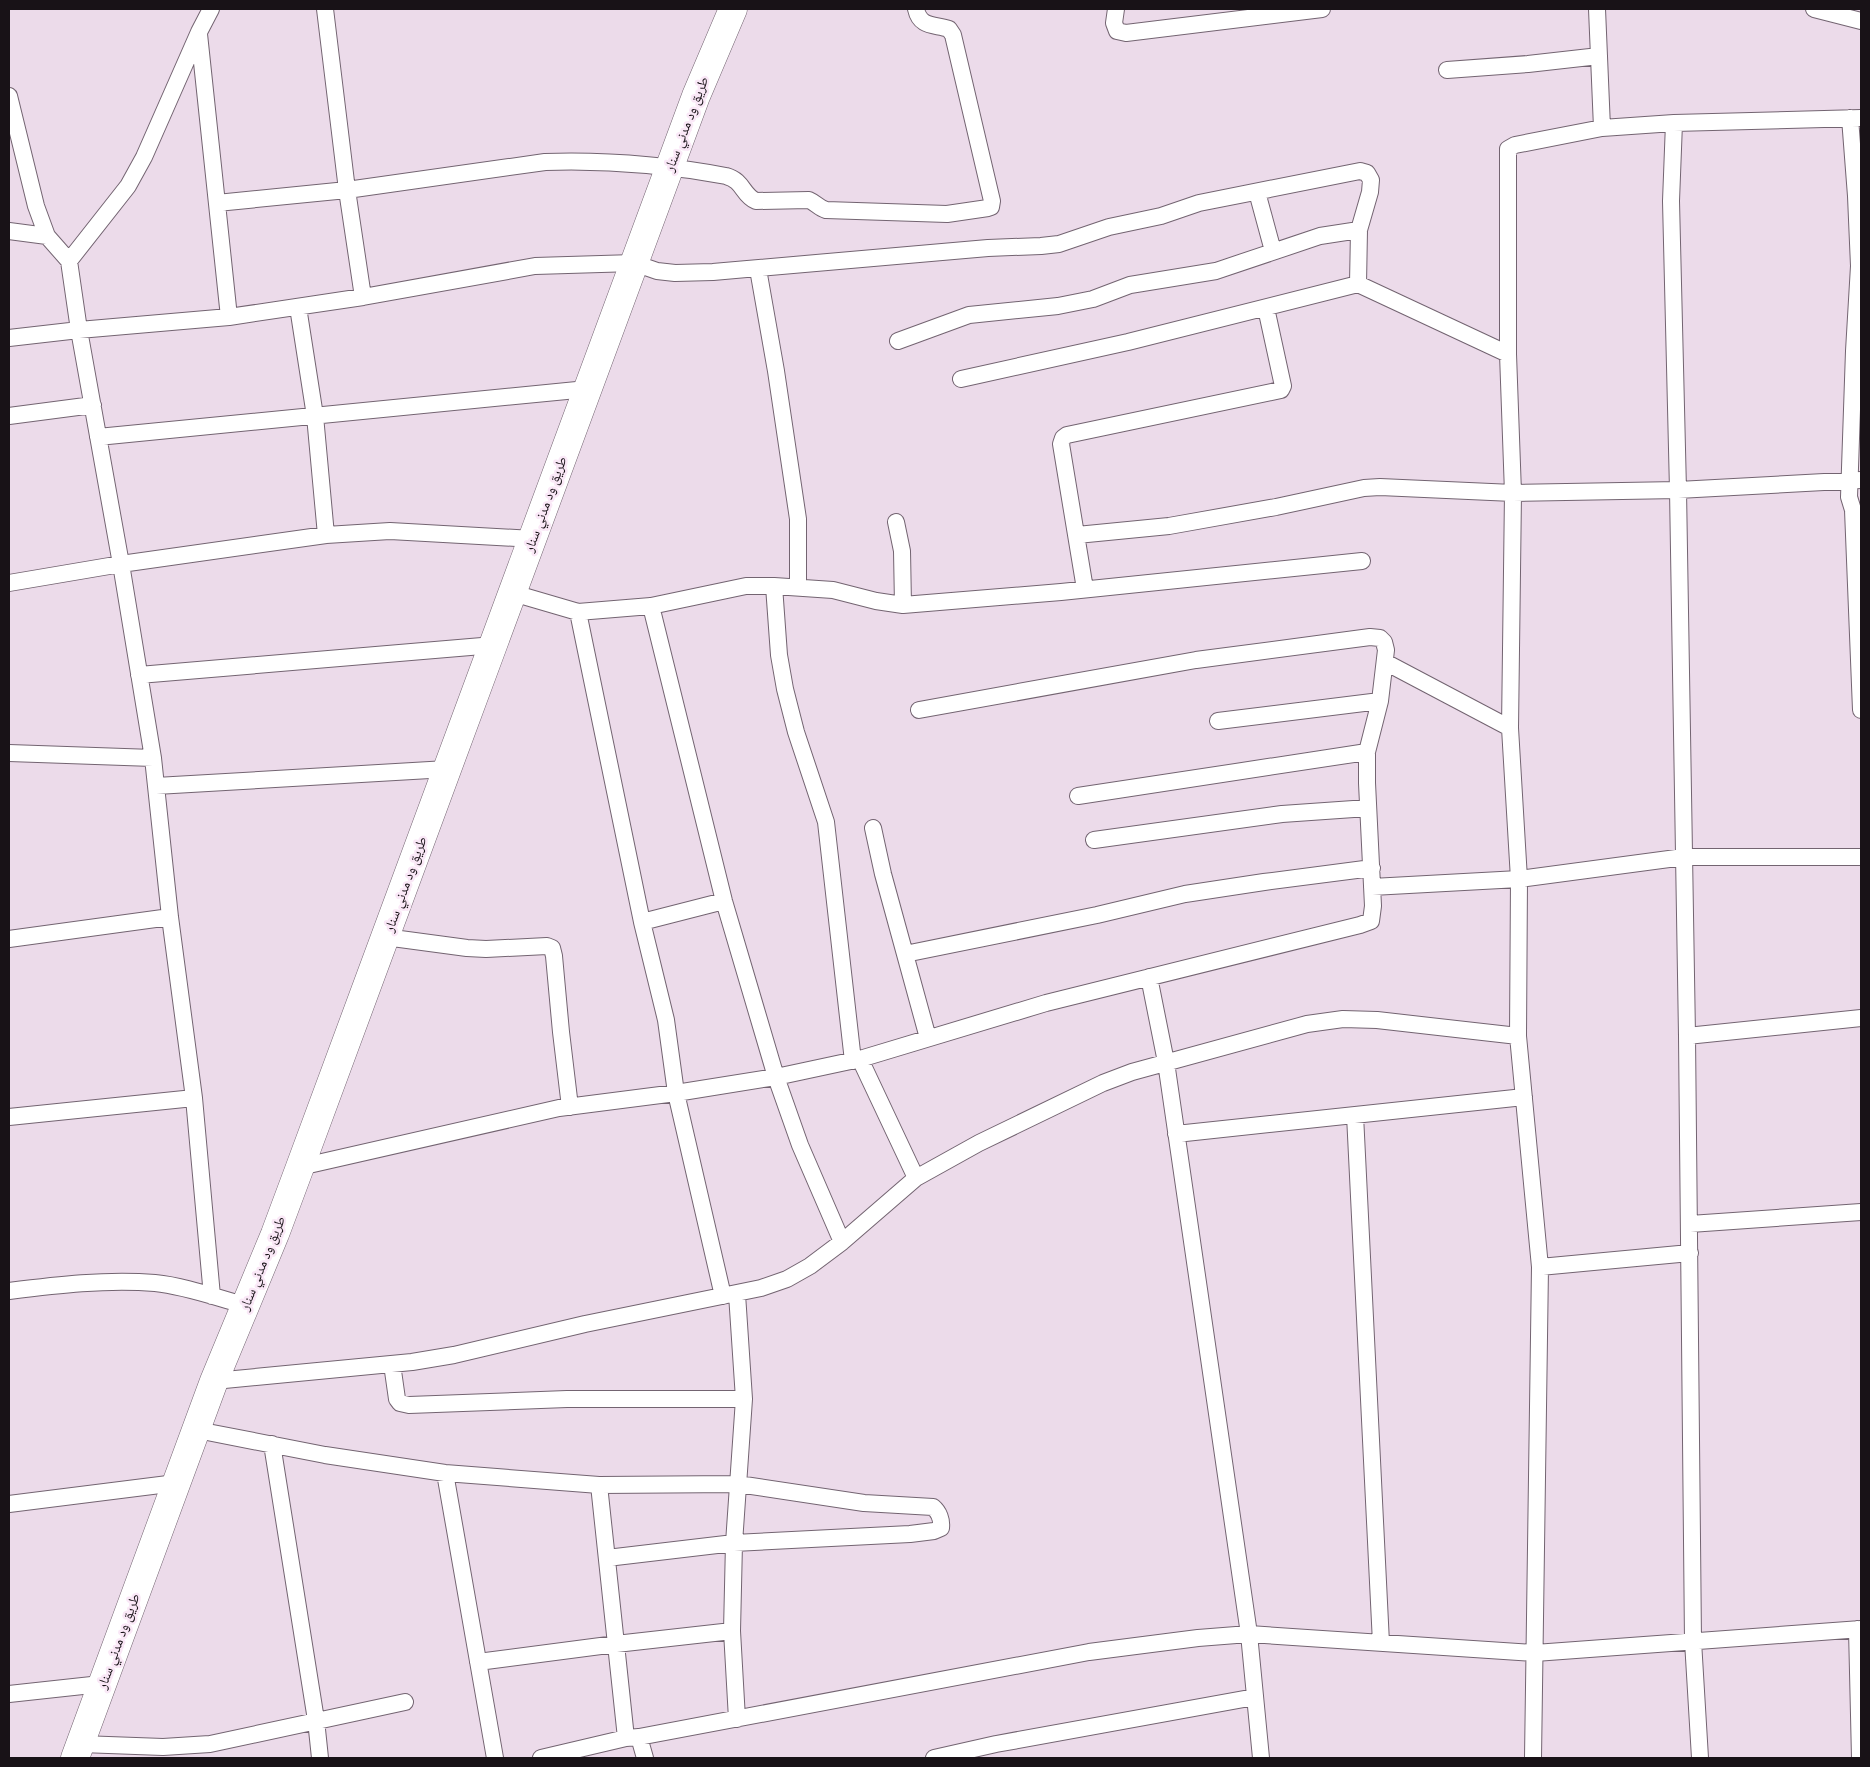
<svg xmlns="http://www.w3.org/2000/svg" width="1870" height="1767" font-family="'Roboto Serif','Noto Naskh Arabic',serif">
  <style>
    .lines { fill: none; stroke-linecap: round; stroke-linejoin: round }
    .minor-casing { stroke: #736471; stroke-width: 18 }
    .trunk-casing { stroke: #736471; stroke-width: 29 }
    .minor { stroke: #fff; stroke-width: 16 }
    .trunk { stroke: #fff; stroke-width: 28 }
    .labels { text-anchor: middle; stroke-width: 5; stroke-linejoin: round; paint-order: stroke }
    .street-label { font-size: 14px; fill: #181217; stroke: #fae8f7 }
  </style>
  <rect width="100%" height="100%" fill="#ecdbea"/>
  <g class="lines">
    <g class="minor-casing">
      <path id="minor" d="M325,9L347,190L363,297
        M1116,9L1114,23L1117,31L1126,33L1322,9
        M1814,9L1861,21
        M199,34L229,317
        M1447,70L1528,64L1599,56
        M9,96L36,206L47,236L69,261L79,330L121,564L153,758L170,917L194,1098L212,1296
        M1850,118L1856,196L1859,266L1854,351L1849,497L1853,510L1861,710
        M1674,123L1671,201L1678,490L1687,1036L1693,1641L1700,1758
        M1602,128L1674,123L1861,118
        M1257,192L1273,251
        M217,203L347,190L545,162C606,160 666,165 726,176C744,181 742,195 756,201L809,200C816,203 819,208 826,210L947,214L988,208L991,207L992,201L953,35L949,29C935,24 920,28 916,9
        M9,231L47,236
        M69,261L128,186L144,157L199,32L211,9
        M758,269L776,371L798,519V587
        M298,307L315,416L326,535
        M9,338L79,330L229,317L363,297L535,266L634,263L657,271L675,273L713,272L988,248L1041,246L1059,244L1109,227L1161,216L1199,203L1360,171L1367,173L1371,180L1370,192L1359,230L1358,284
        M898,341L969,315L1058,306L1093,299L1130,285L1216,271L1320,236L1359,230
        M961,379L1128,342L1358,284L1508,354
        M9,416L93,405
        M98,437L587,389
        M896,522L902,551L903,605
        M1077,535L1169,526L1276,507L1364,488L1380,487L1513,493L1678,490L1861,480
        M9,583L121,564L326,535L390,531L533,539
        M774,586L779,655L785,689L796,732L826,822L853,1061
        M1085,589L1061,444L1063,438L1067,435L1281,390L1283,386L1266,308
        M513,593L578,612L642,922L666,1020L676,1093L723,1296
        M651,606L724,901L776,1077L800,1145L842,1242
        M578,612L651,606L746,586H774L833,590L876,601L903,605L1061,592L1362,561
        M1385,662L1510,728
        M139,675L494,645
        M1218,721L1380,701
        M9,753L153,758
        M156,786L447,769
        M1078,796L1367,752
        M873,828L883,874L928,1038
        M1094,840L1282,814L1368,808
        M1372,887L1519,879L1684,857H1861
        M642,922L724,901
        M385,937L467,948L486,949L547,946L552,948L554,956L561,1032L570,1107
        M9,939L170,917
        M905,954L1097,915L1185,894L1264,882L1372,868
        M1149,977L1166,1062L1249,1634L1261,1758
        M1687,1036L1861,1018
        M860,1059L916,1178
        M1355,1115L1381,1643
        M9,1117L194,1098
        M1176,1134L1524,1097
        M300,1167L559,1108L676,1093L776,1077L860,1059L1046,1003L1360,925L1371,921L1373,906L1367,783V752L1380,701L1386,650L1384,642L1380,638L1370,637L1196,660L919,710
        M1690,1224L1861,1212
        M1540,1267L1690,1253
        M9,1291C57,1285 106,1279 155,1283C185,1286 215,1297 244,1305
        M737,1294L744,1399L734,1543L732,1631L737,1719
        M392,1364L397,1399L400,1403L409,1405L567,1399H744
        M214,1381L412,1362L454,1355L585,1324L761,1288L787,1279L810,1266L842,1242L916,1178L979,1143L1103,1083L1132,1072L1307,1024L1343,1019L1377,1020L1518,1036
        M197,1430L325,1455L445,1473L599,1485L626,1738L639,1737L1089,1652L1198,1638L1249,1634L1535,1653L1861,1629
        M272,1444L316,1720L320,1758
        M445,1473L495,1758
        M599,1485L738,1484L864,1503L933,1507C939,1512 942,1520 941,1528L934,1531L910,1534L734,1543L607,1558
        M9,1504L176,1483
        M1857,1629L1860,1758
        M478,1662L616,1644L732,1631
        M9,1694L101,1684
        M639,1737L645,1758
        M81,1744L163,1747L210,1744L405,1702
        M541,1758L626,1738
        M934,1758L996,1744L1255,1697
        M1533,1758L1540,1267L1518,1036L1519,879L1510,728L1513,493L1508,354V149L1515,145L1602,128L1597,9"/>
    </g>
    <g class="trunk-casing">
      <path id="trunk" d="M75,1758L214,1381L275,1234L300,1167L696,96L733,9"/>
    </g>
    <use href="#minor" class="minor"/>
    <use href="#trunk" class="trunk"/>
  </g>
  <g class="labels">
    <g class="street-label">
      <text transform="translate(686 124) rotate(-69)" y="5">طريق ود مدني سنار</text>
      <text transform="translate(545 504) rotate(-70)" y="5">طريق ود مدني سنار</text>
      <text transform="translate(405 884) rotate(-70)" y="5">طريق ود مدني سنار</text>
      <text transform="translate(262 1263) rotate(-68)" y="5">طريق ود مدني سنار</text>
      <text transform="translate(118 1641) rotate(-70)" y="5">طريق ود مدني سنار</text>
    </g>
  </g>
  <rect width="1870" height="1767" fill="none" stroke="#181217" stroke-width="20"/>
</svg>
